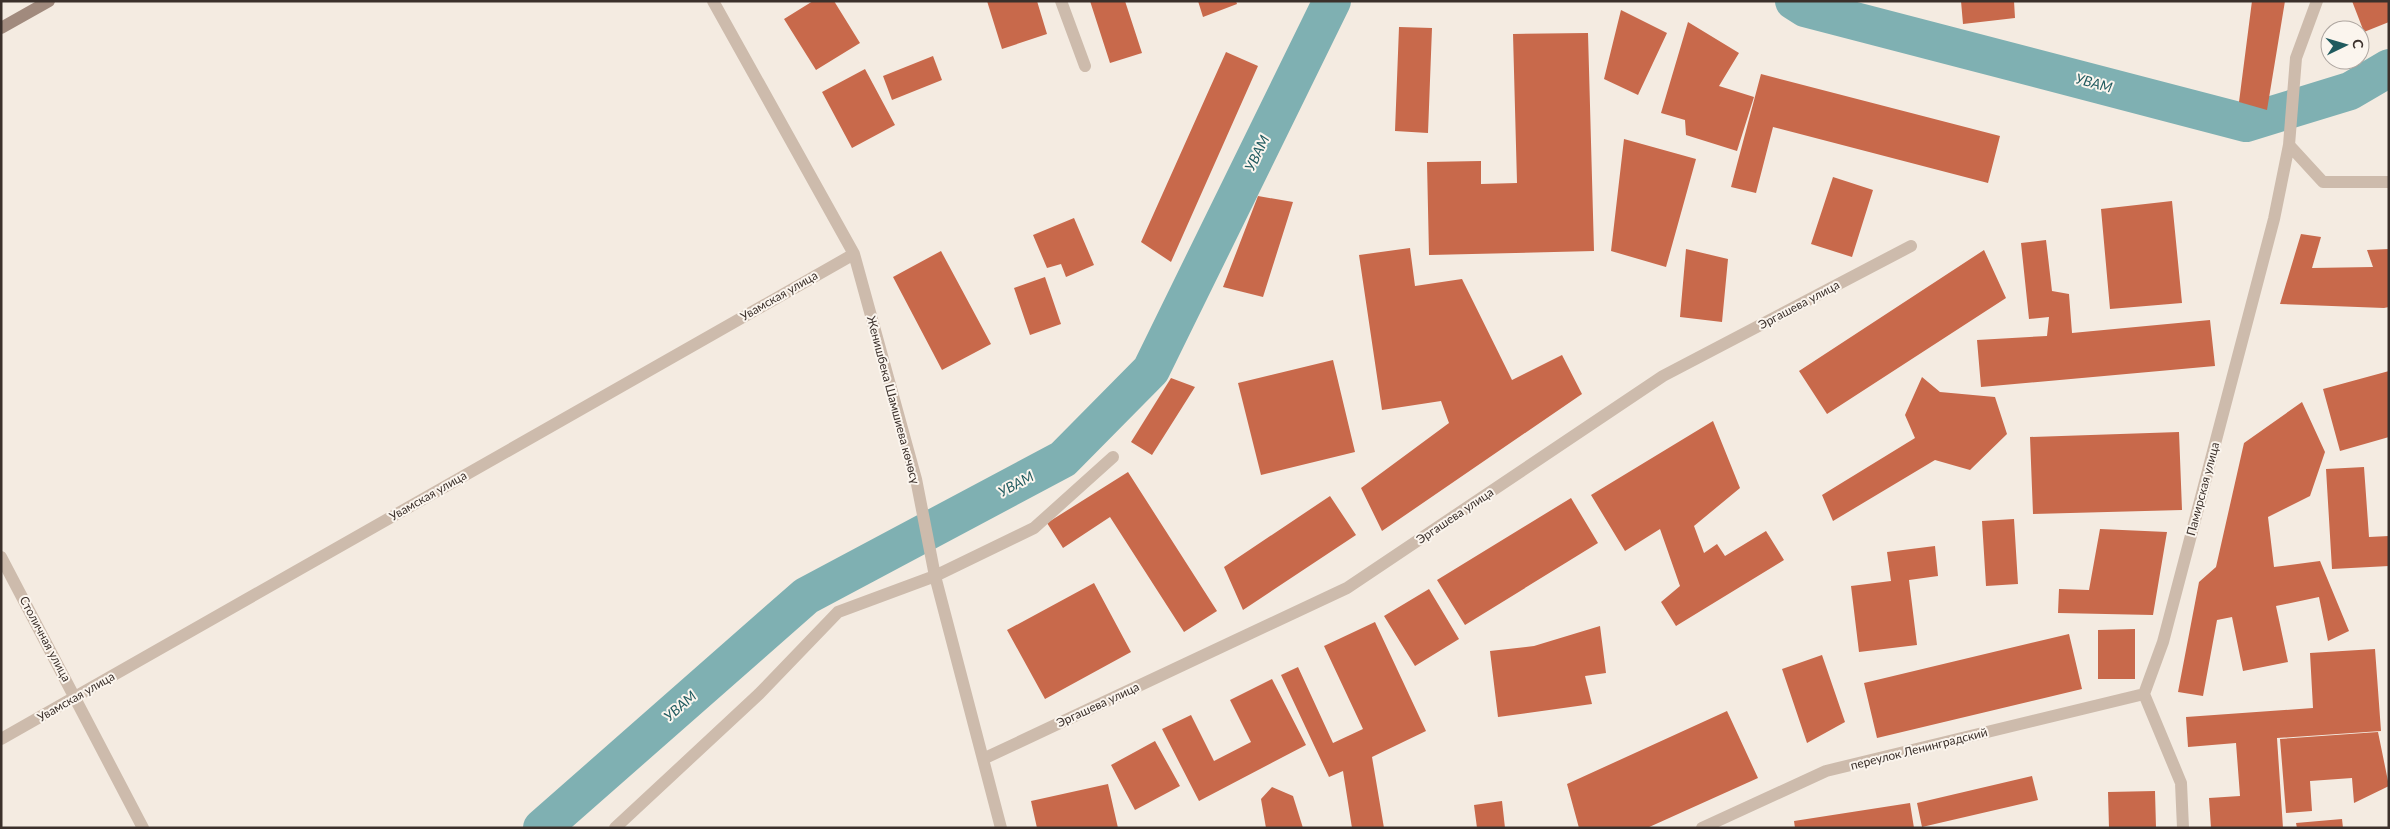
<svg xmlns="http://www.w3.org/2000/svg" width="2390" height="829" font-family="Lato,sans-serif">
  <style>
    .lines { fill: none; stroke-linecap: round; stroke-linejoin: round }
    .canal { stroke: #7fb0b2; stroke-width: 38 }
    .building { fill: #c8694b }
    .street { stroke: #cdbbac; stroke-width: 12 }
    .secondary { stroke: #a18a7d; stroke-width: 12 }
    .labels { text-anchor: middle; stroke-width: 4; stroke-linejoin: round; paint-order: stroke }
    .street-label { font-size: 12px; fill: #3b302b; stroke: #fbf5ee }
    .water-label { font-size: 14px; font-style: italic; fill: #1f5a5e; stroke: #fbf5ee }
  </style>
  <rect width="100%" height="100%" fill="#f4ebe1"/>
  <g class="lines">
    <path class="canal" d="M1794,1L1805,8L2246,123L2350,91L2389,68
      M542,828L806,596L1063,459L1151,370L1332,1"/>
  </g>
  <path class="building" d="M813,1H834L860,43L816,70L784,19Z
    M987,1H1037L1047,34L1002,49Z
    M1090,1H1125L1142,53L1110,63Z
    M1198,1H1236L1237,4L1203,17Z
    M1961,1H2014L2015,18L1963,24Z
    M2252,1H2285L2267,110L2239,102Z
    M2352,1H2389V22L2364,32Z
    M1621,10L1667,33L1638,95L1604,79Z
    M1688,22L1739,53L1719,86L1754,97L1737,151L1686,135L1685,120L1661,113Z
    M1399,27L1432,28L1428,133L1395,131Z
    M1588,33L1594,251L1429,255L1427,162L1481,161V184L1517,183L1513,34Z
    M1226,52L1258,66L1171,262L1141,242Z
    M933,56L942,80L892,100L883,76Z
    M865,69L895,125L852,148L822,92Z
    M1761,74L2000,136L1988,183L1773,127L1756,193L1731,187Z
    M1624,139L1696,159L1666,267L1611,251Z
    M1833,177L1873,190L1852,257L1811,244Z
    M1258,196L1293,202L1263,297L1223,287Z
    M2172,201L2182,303L2110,309L2101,209Z
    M1074,218L1094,265L1066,277L1061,264L1047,268L1033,235Z
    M2301,234L2321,237L2312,268L2373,267L2367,250L2389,249V307L2384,308L2280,304Z
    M2046,240L2052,291L2069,294L2072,333L2210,320L2215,366L1981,387L1977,340L2047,336L2049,317L2029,319L2021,243Z
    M1410,248L1415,286L1462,279L1512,380L1562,355L1582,394L1382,531L1361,488L1449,423L1441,401L1382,410L1359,255Z
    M1686,249L1728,259L1722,322L1680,317Z
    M1984,250L2006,298L1827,414L1799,371Z
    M941,251L991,344L942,370L893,277Z
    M1045,277L1061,324L1030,335L1014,288Z
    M1333,360L1355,452L1261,475L1238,383Z
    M2389,371V437L2340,451L2323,389Z
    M1922,377L1940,392L1995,397L2007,434L1970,470L1935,460L1833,521L1822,495L1915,438L1905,415Z
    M1171,378L1195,387L1152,455L1131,442Z
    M2302,402L2325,452L2310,496L2268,517L2274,567L2320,561L2349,631L2328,641L2319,597L2276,606L2288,662L2243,671L2232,617L2217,620L2203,696L2178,692L2199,582L2216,567L2244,443Z
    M1713,421L1740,488L1694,526L1704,553L1717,544L1725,556L1766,531L1784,560L1676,626L1661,602L1680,586L1660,529L1625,551L1591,495Z
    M2179,432L2182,510L2033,514L2030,437Z
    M2364,467L2369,537L2389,536V566L2332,569L2326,469Z
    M1128,472L1217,611L1184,632L1110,517L1063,548L1047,523Z
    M1330,496L1356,535L1243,610L1224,567Z
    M1571,498L1598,543L1465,625L1437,580Z
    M2014,519L2018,584L1986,586L1982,521Z
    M2100,529L2167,532L2153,615L2058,613L2059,589L2089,590Z
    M1935,546L1938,576L1909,580L1917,645L1859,652L1851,586L1891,581L1887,552Z
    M1094,583L1131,652L1045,699L1007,630Z
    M1429,589L1459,639L1415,666L1384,616Z
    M1375,622L1426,731L1372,757L1384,828H1352L1343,771L1329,777L1281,675L1298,667L1333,743L1363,729L1324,646Z
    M1600,626L1606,673L1585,676L1592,704L1498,717L1490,651L1534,646Z
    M2135,629V679H2098V630Z
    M2069,634L2082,689L1877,738L1864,683Z
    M2375,649L2381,731L2277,738L2283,828H2211L2209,798L2240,796L2236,743L2188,747L2186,717L2313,708L2310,653Z
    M1822,655L1845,722L1807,743L1782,669Z
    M1272,679L1306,745L1199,801L1162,729L1191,715L1214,761L1251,742L1230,700Z
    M1727,711L1758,778L1647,828H1579L1567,784Z
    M2378,732L2389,786L2354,803L2352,778L2310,781L2312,811L2286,813L2280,739Z
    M1155,741L1180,786L1135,810L1111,765Z
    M2032,776L2038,800L1922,827L1917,803Z
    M1108,784L1118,828H1037L1031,801Z
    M1272,787L1293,796L1303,828H1266L1261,799Z
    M2155,791L2156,828H2109L2108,792Z
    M1502,801L1505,828H1477L1474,805Z
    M1910,803L1914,828H1795L1794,821Z
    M2342,819L2343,828H2297L2296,823Z"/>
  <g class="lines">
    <path class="street" d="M713,1L854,254L916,479L935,576L1001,828
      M1061,1L1085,66
      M2289,145L2323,182H2389
      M1,557L143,828
      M1,739L854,254
      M983,759L1347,588L1663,376L1911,246
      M615,828L759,694L838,612L935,576L1034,528L1113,457
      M1702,828L1826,771L2144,694
      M2183,828L2181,783L2144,694L2163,642L2274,219L2289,145L2296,58L2317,1"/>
    <path class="secondary" d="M1,28L49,1"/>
  </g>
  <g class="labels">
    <g class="street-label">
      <text transform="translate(779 296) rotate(-30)" y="4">Увамская улица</text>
      <text transform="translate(1799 305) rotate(-28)" y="4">Эргашева улица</text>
      <text transform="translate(893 400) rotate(75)" y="4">Женишбека Шамшиева көчөсү</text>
      <text transform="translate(2203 489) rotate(-75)" y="4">Памирская улица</text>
      <text transform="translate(428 496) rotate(-30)" y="4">Увамская улица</text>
      <text transform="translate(1455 516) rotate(-34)" y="4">Эргашева улица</text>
      <text transform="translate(45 639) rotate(62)" y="4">Столичная улица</text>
      <text transform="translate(76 697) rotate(-30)" y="4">Увамская улица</text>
      <text transform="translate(1098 705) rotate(-25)" y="4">Эргашева улица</text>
      <text transform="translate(1919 749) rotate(-14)" y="4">переулок Ленинградский</text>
    </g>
    <g class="water-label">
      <text transform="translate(2094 83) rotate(15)" y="5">УВАМ</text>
      <text transform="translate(1257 153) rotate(-64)" y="5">УВАМ</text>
      <text transform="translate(1016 484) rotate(-28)" y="5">УВАМ</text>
      <text transform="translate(680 706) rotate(-41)" y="5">УВАМ</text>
    </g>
  </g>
  <rect width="2390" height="829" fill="none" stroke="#3b302b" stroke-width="5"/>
  <g transform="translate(2345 45) rotate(85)"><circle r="24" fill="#fbf5ee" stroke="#aea6a0"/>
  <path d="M0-4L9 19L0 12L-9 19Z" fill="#1f5a5e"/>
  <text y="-8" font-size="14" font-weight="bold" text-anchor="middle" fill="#3b302b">С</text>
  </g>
</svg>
